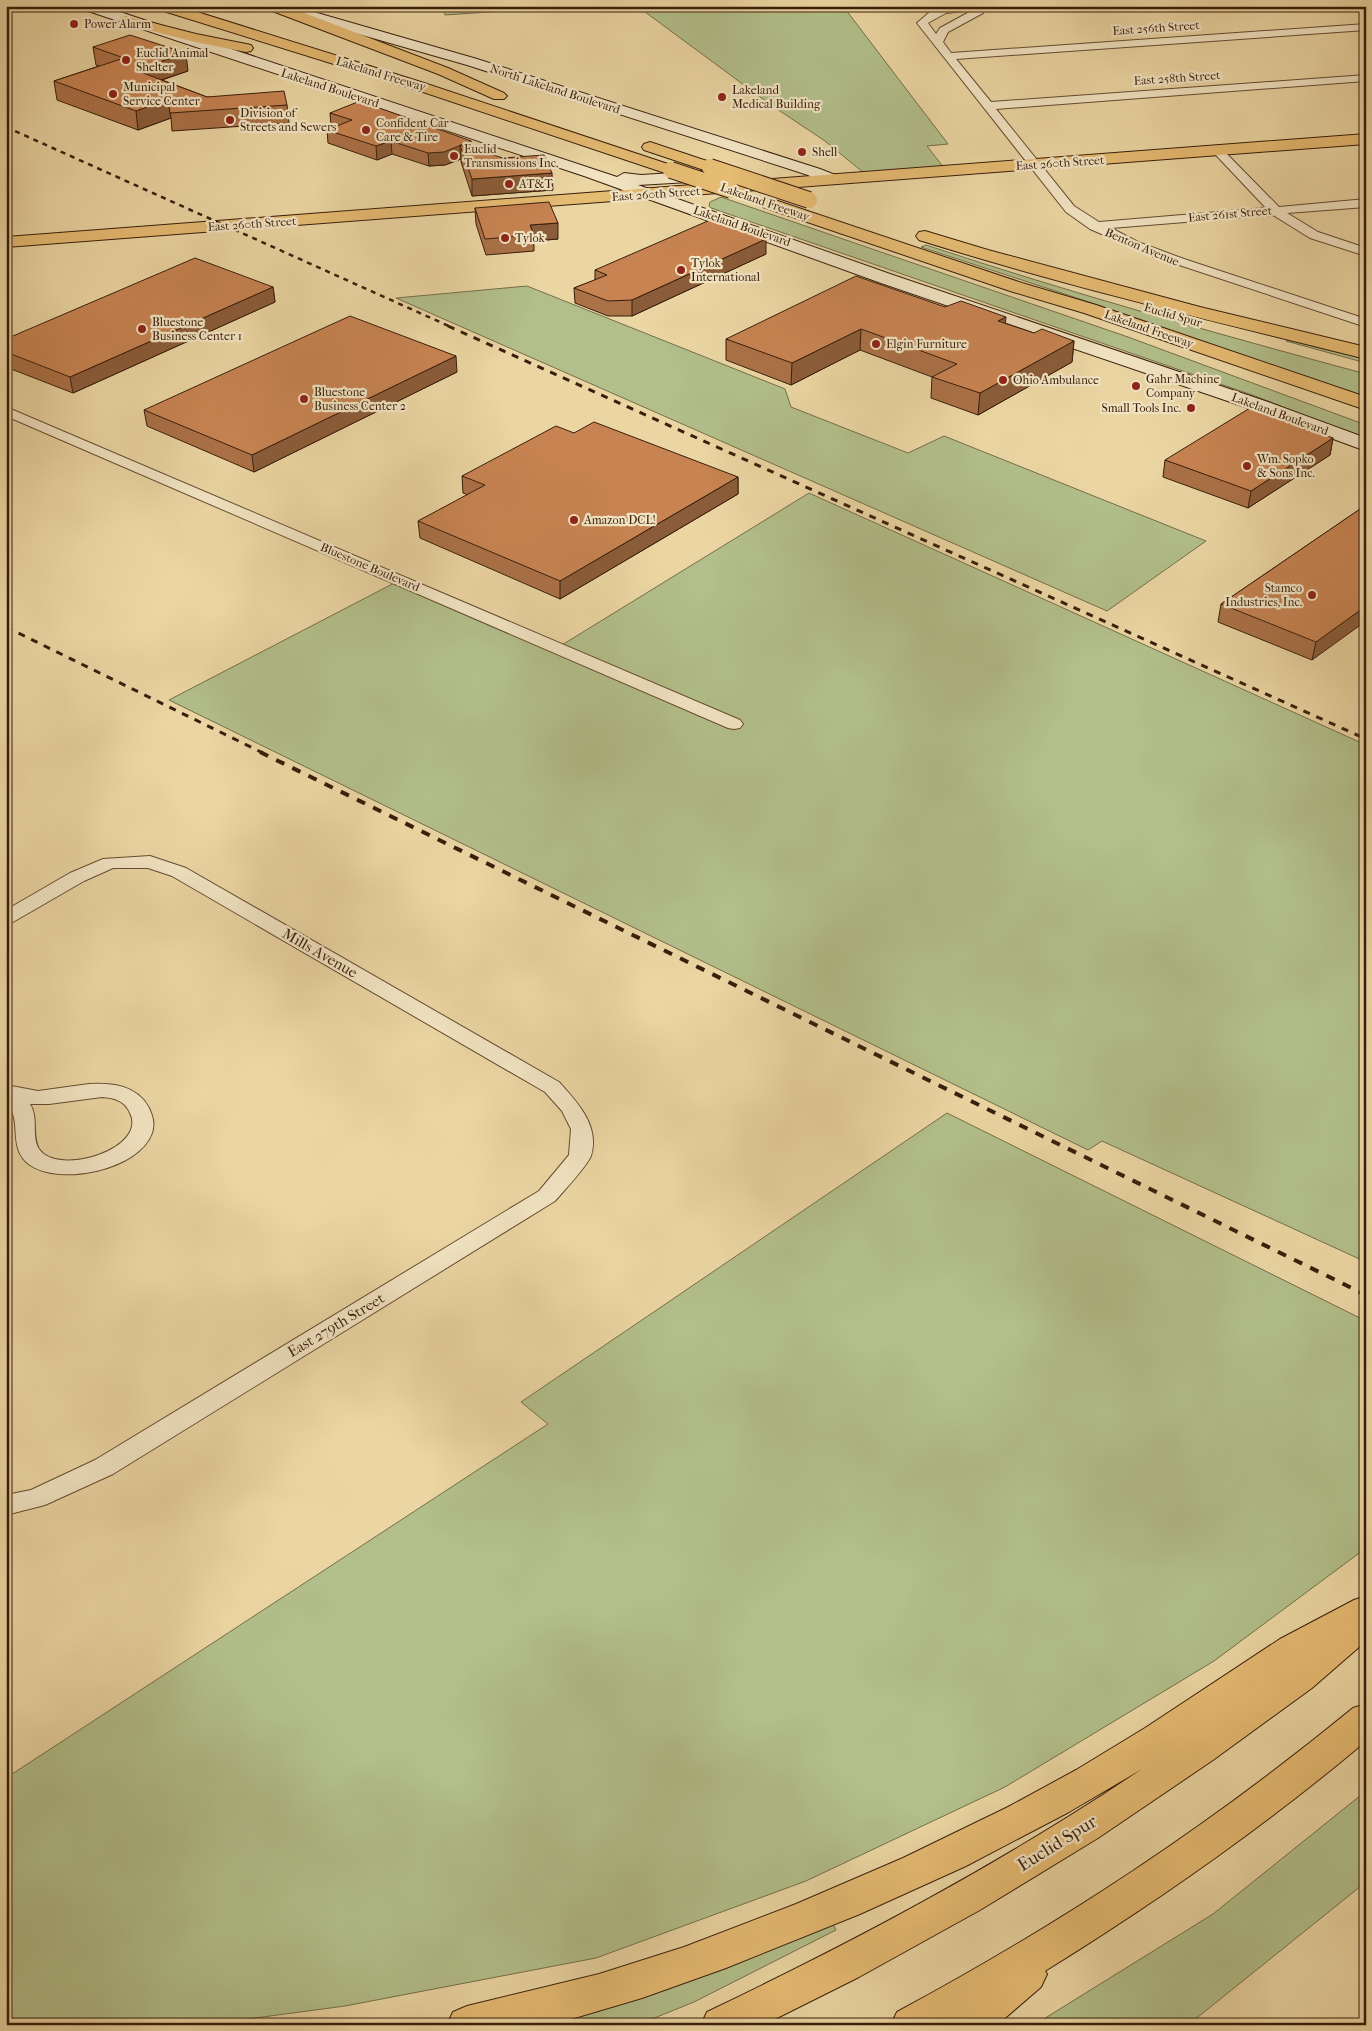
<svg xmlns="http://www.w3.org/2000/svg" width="1372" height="2031" font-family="'IM FELL French Canon',serif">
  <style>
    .green { fill: #b2bf8a; stroke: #756e4a }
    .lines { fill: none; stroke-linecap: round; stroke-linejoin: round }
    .street-casing { stroke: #654c31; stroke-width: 2 }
    .secondary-casing { stroke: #381e0b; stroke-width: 2 }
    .primary-casing { stroke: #381e0b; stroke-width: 2 }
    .highway-casing { stroke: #381e0b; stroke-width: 2 }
    .street { fill: #f2e4c3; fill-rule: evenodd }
    .secondary { fill: #f2e4c3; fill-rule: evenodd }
    .primary { fill: #e6bb72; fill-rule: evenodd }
    .highway { fill: #e6bb72; fill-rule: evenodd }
    .rail-far2 { stroke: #381e0b; stroke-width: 2.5; stroke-dasharray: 5 5; stroke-linecap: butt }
    .rail-far1 { stroke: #381e0b; stroke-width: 3; stroke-dasharray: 7 7; stroke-linecap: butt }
    .rail { stroke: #381e0b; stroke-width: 4; stroke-dasharray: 9 9; stroke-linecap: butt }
    .highway-bridge-casing { stroke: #381e0b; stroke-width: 18; stroke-linecap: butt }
    .highway-bridge { stroke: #e6bb72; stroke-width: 16 }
    .wall { fill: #ab7147; stroke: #381e0b }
    .shaded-wall { fill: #8b5c39; stroke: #381e0b }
    .building { fill: #c78352; stroke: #381e0b }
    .poi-dot { fill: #8f2418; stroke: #f2e4c3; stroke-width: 2 }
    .labels { text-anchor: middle; stroke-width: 4.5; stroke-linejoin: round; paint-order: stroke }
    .far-poi-label { font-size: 12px; fill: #381e0b; stroke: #f2e4c3; text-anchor: start }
    .far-street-label { font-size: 12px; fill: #381e0b; stroke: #f2e4c3 }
    .street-label { font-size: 15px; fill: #381e0b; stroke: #f2e4c3 }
    .near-street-label { font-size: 18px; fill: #381e0b; stroke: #f2e4c3 }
  </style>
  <rect width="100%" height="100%" fill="#ebd6a3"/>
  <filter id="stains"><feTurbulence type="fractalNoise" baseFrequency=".004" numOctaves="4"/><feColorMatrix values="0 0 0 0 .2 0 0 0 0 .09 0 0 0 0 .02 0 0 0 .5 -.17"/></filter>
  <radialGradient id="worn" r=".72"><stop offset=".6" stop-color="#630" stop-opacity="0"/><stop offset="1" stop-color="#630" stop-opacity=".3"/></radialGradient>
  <path class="green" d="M441,6H576L445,15Z
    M637,6H843L948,144L927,146L947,172L870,178L825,141L771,105Z
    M721,197L1128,337L1366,425V439L1255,396L711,208L709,206L710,202Z
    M926,245C1071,293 1218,334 1366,374V398L1092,303L921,247Z
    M527,286L785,389L791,407L908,453L944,436L1206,541L1107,611L396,298Z
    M1289,339L1366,358V363L1286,341Z
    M809,493L1366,745V1262L1102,1141L1088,1150L169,700L400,580L557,648Z
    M947,1113L1366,1321V1548L1214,1661L1005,1787L806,1881L596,1958L345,2006L203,2025H6V1778L548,1424L521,1402Z
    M1366,1791V1882L1188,2025H1034L1213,1914Z
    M831,1920L836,1930L694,2002L637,2025H515Z"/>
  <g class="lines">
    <g class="street-casing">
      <path id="street" d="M948,6H994L983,10V13L948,32L943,42L951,53L1366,24V30L956,59L991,102L1366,75V81L996,109L1074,206L1099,222L1266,208L1214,153L1212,151L1218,147L1222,149L1279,207L1366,199V207L1287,213L1318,232L1366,248V256L1310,238L1273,215L1111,228L1138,242L1184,259L1366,319V327L1152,256L1090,229L1066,212L917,23L931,11ZM973,10L940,28L936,34L928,23L946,13Z
        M6,407L740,720L743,724L740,728L734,729L728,728L6,416Z
        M150,856L186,868L559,1082C578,1103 600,1126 591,1156C587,1166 563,1192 555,1201L113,1474L45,1505L6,1515V1495L31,1490L95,1460L539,1191L569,1155L571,1129L562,1111L545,1092L172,876L148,868H113L84,881L13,922L6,924V910L70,873L103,859Z
        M89,1084C112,1083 137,1085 149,1108C153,1117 155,1123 152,1133C139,1170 60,1186 30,1165C6,1148 24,1120 6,1103V1085L38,1091ZM102,1097C115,1098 125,1101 130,1113C148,1149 58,1177 39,1149C31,1136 39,1118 30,1104H49Z"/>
    </g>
    <g class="secondary-casing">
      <path id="secondary" d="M80,6H102L617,177L624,173L641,175L706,171L712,173L714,176L712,179L706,181L638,185L893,275L1268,402L1366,438V451L1254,410L881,283L584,176L82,9Z
        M277,6H293L477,59L820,169L838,176L840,180L838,184H826L808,175L467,65L278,11L276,8Z"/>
    </g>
    <g class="primary-casing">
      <path id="primary" d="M1366,134V144L6,247V237Z"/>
    </g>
    <g class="highway-casing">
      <path id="highway" d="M155,6H178L421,82L677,167L679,170L677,173H665L411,88L157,9Z
        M265,6H286L448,68L504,93L507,96L504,99H494L438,74L267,9Z
        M126,16L196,34L251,45L253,48L251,51L246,52L195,42L121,23L119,20L121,17Z
        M650,142L716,164L718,167L716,170L710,172L644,150L642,147L644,144Z
        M769,198L1022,283L1096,305L1366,397V410L1084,313L1010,291L763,207L761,203L763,199Z
        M925,231L988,250L1200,307L1366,347V359C1216,322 1066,286 919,240L916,236L919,232Z
        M1366,1596V1641L1312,1688L1213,1760L1098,1838L980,1910L859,1977L763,2025H701L707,2012C857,1940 1004,1862 1142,1769L1069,1812L966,1866L860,1914L726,1968L642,1998L551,2025H447L453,2012L467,2006L599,1974L684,1947L796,1904L903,1858L1008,1807L1076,1770L1145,1728L1280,1639L1354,1600Z
        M1366,1704V1741C1265,1826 1158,1901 1045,1971L1047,1974L1041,1987L997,2025H891L897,2012C1062,1923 1208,1827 1353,1708Z"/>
    </g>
    <use href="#street" class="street"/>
    <use href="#secondary" class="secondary"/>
    <use href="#primary" class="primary"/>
    <use href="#highway" class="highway"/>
    <path class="rail-far2" d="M6,127L451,327"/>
    <path class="rail-far1" d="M448,326L1366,739
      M6,627L263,753"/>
    <path class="rail" d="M260,752L1366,1295"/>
    <g class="highway-bridge-casing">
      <path id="highway-bridge" d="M710,167L809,200
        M671,170L731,190"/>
    </g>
    <use href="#highway-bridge" class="highway-bridge"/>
  </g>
  <path class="wall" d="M93,47L188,71L162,80L207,97L287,105L289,123L172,131L171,118L138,130L57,100L54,81L99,66L96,65Z
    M330,113L471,141L472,148L553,190L472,196L461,162V159L445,165L429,166L392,154L377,160L328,143L327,130L334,127L331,126Z
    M475,208L558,239L534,241V251L486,255L476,224Z
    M766,254L632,316H608L575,303L574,288L595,280V270Z
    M273,287L275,302L73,393L6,367V339Z
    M945,307L1005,323L1034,333L1074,341L1072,362L978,415L931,398L932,377L860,350L791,385L726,360V339Z
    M457,372L254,472L147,426L144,410Z
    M574,433L738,477V494L560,599L420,538L418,521L468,495L463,493L462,476Z
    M1333,438L1330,455L1248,508L1163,477L1165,460Z
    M1366,505L1312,660L1218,622L1221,604Z"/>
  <path class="shaded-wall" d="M186,53L188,71L137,88L135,70Z
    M168,99L171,118L138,130L136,111Z
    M391,141L392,154L377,160L376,146Z
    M471,141L472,154L461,145Z
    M460,145L461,159L445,165L429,166L428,153Z
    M552,173L553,190L472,196V179Z
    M558,223V239L534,241V235L530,225Z
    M766,239V254L632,316V300Z
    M273,287L275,302L73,393L70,377Z
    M1006,317L1004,338L998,321Z
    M861,329L860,350L791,385L792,363Z
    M1074,341L1072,362L978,415L980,393Z
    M456,356L457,372L254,472L252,455Z
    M1333,438L1330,455L1248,508L1251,491Z
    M738,477V494L560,599V581Z
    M1366,606V621L1312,660L1316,642Z"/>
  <path class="building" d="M130,35L186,53L135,70L207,97L284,91L287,105L170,113L168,99L136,111L54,81L124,58L93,47Z
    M360,101L471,141L444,152L428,153L391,141L376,146L327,130L352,120L330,113Z
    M460,145L503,158L544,155L552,173L472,179Z
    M549,202L558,223L530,225L534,235L485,239L475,208Z
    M710,220L766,239L632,300L608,301L574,288L607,275L595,270Z
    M195,258L273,287L70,377L6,352V339Z
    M856,276L945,307L961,301L1006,317L998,321L1034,333L1042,329L1074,341L980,393L932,377L957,364L861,329L792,363L726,339Z
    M350,316L456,356L252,455L144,410Z
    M1250,408L1333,438L1251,491L1165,460Z
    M594,422L738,477L560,581L418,521L485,485L462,476L556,426L574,433Z
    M1366,505V606L1316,642L1221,604Z"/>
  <g class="poi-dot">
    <circle cx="74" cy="24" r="5"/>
    <circle cx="126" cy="60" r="5"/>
    <circle cx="113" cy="94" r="5"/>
    <circle cx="722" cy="97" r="5"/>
    <circle cx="230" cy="120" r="5"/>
    <circle cx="366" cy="130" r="5"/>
    <circle cx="802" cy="152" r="5"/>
    <circle cx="454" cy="156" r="5"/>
    <circle cx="509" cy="184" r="5"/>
    <circle cx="505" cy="238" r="5"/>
    <circle cx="681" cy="270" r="5"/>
    <circle cx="142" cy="329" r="5"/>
    <circle cx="876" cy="344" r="5"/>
    <circle cx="1003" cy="380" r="5"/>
    <circle cx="1136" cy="386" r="5"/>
    <circle cx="304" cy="399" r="5"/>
    <circle cx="1191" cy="408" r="5"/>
    <circle cx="1247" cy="466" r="5"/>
    <circle cx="574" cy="520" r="5"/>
    <circle cx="1312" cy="595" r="5"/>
  </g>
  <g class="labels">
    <g class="far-poi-label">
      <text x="84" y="28">Power Alarm</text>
      <text x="136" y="57">Euclid Animal<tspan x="136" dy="14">Shelter</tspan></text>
      <text x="123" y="91">Municipal<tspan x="123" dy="14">Service Center</tspan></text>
      <text x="732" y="94">Lakeland<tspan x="732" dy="14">Medical Building</tspan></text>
      <text x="240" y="117">Division of<tspan x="240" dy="14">Streets and Sewers</tspan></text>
      <text x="376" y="127">Confident Car<tspan x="376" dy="14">Care &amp; Tire</tspan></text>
      <text x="464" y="153">Euclid<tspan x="464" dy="14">Transmissions Inc.</tspan></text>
      <text x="812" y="156">Shell</text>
      <text x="519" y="188">AT&amp;T</text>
      <text x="515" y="242">Tylok</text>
      <text x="691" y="267">Tylok<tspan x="691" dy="14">International</tspan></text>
      <text x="152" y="326">Bluestone<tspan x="152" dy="14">Business Center 1</tspan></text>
      <text x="886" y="348">Elgin Furniture</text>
      <text x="1146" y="383">Gahr Machine<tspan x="1146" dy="14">Company</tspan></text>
      <text x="1013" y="384">Ohio Ambulance</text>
      <text x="314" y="396">Bluestone<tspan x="314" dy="14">Business Center 2</tspan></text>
      <text x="1181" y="412" text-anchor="end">Small Tools Inc.</text>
      <text x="1257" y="463">Wm. Sopko<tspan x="1257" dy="14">&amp; Sons Inc.</tspan></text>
      <text x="584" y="524">Amazon DCL!</text>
      <text x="1302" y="592" text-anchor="end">Stamco<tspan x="1302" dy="14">Industries, Inc.</tspan></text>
    </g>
    <g class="far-street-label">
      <text transform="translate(1156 28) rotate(-4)" y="4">East 256th Street</text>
      <text transform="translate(381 74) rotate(17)" y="4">Lakeland Freeway</text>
      <text transform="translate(1177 78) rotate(-4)" y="4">East 258th Street</text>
      <text transform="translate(330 88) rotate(18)" y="4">Lakeland Boulevard</text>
      <text transform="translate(555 89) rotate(18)" y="4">North Lakeland Boulevard</text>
      <text transform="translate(1060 163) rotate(-4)" y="4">East 260th Street</text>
      <text transform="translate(656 194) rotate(-4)" y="4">East 260th Street</text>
      <text transform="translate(765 202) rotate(19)" y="4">Lakeland Freeway</text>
      <text transform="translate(1230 214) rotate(-5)" y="4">East 261st Street</text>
      <text transform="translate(252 224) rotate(-4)" y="4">East 260th Street</text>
      <text transform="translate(742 226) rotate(19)" y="4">Lakeland Boulevard</text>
      <text transform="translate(1142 247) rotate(23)" y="4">Benton Avenue</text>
      <text transform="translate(1173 315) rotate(16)" y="4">Euclid Spur</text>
      <text transform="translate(1149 329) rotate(19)" y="4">Lakeland Freeway</text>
      <text transform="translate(1280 414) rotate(20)" y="4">Lakeland Boulevard</text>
      <text transform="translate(370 567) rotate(23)" y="4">Bluestone Boulevard</text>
    </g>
    <g class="street-label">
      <text transform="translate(320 953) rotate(30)" y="5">Mills Avenue</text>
      <text transform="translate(336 1325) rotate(-31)" y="5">East 279th Street</text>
    </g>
    <g class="near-street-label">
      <text transform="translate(1057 1843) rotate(-32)" y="6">Euclid Spur</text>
    </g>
  </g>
  <rect width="1372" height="2031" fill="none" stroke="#ebd6a3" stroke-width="25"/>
  <rect x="8" y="8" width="1357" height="2016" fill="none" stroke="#381e0b" stroke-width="2.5"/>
  <rect x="12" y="12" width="1347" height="2006" fill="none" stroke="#381e0b"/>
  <rect width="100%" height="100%" filter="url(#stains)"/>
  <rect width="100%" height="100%" fill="url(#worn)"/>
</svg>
